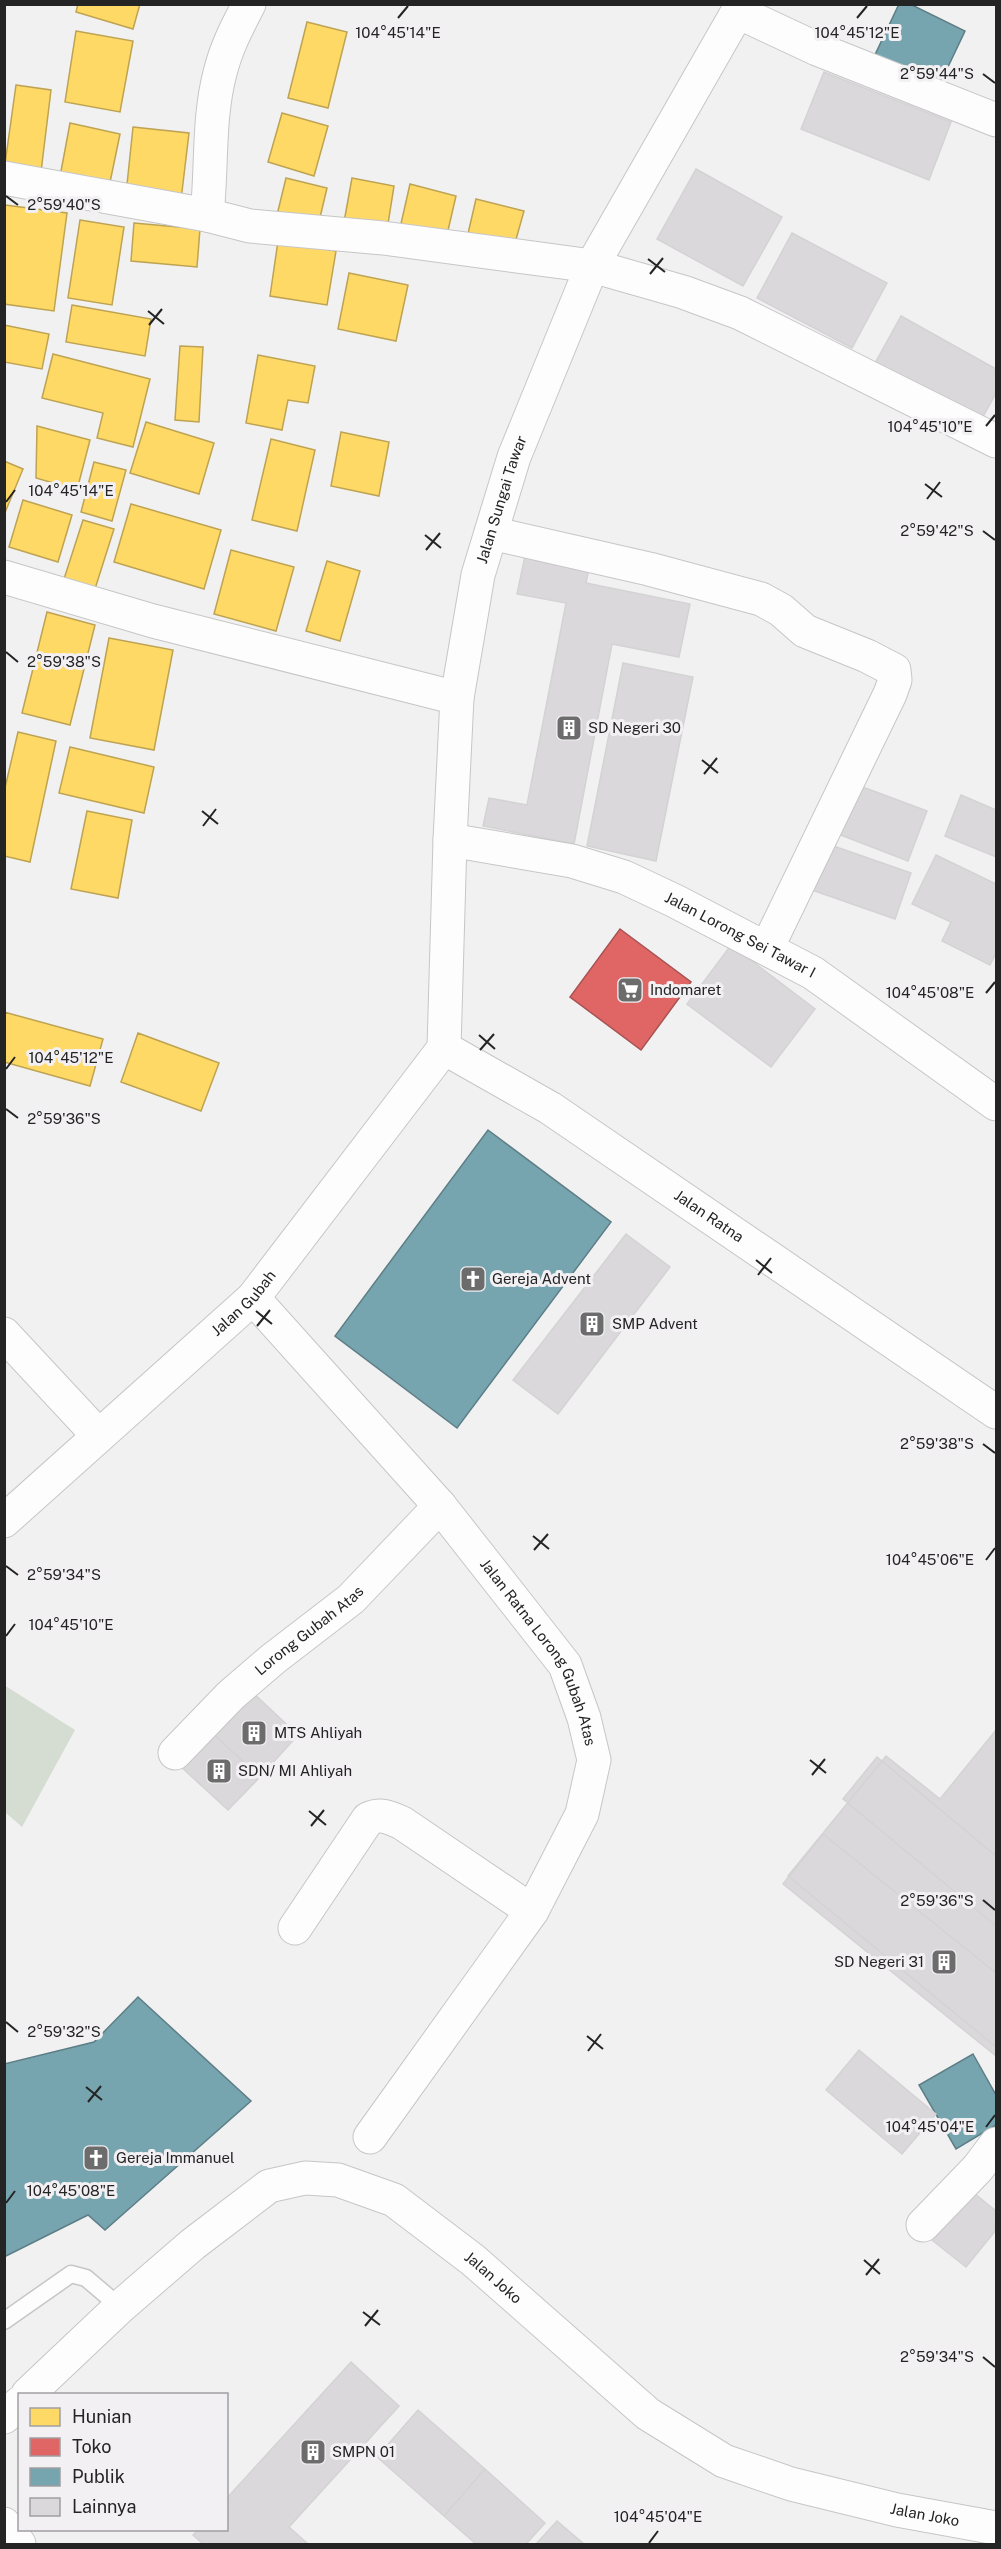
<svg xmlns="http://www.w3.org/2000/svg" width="1001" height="2549" font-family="'Public Sans',sans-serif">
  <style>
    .green { fill: #d5ddd2 }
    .homes { fill: #ffd966; stroke: #bda352; stroke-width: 1.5 }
    .shops { fill: #e06666; stroke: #a85252; stroke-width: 1.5 }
    .public { fill: #76a5af; stroke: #5d7e86; stroke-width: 1.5 }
    .building { fill: #dad8da; stroke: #d4d3d4; stroke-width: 1.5 }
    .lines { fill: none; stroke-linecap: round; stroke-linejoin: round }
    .lane-casing { stroke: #c7c6c7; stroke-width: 19 }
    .street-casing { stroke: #c7c6c7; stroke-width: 35 }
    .secondary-casing { stroke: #c7c6c7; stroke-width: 35 }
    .lane { stroke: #fdfdfd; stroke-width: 16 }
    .street { stroke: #fdfdfd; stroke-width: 33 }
    .secondary { stroke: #fdfdfd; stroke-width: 33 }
    .ticks { fill: none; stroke: #242425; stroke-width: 2 }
    .labels { text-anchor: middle; stroke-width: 6; stroke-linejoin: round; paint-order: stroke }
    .street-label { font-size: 15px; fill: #242425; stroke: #f2f0f3 }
    .poi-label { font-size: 15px; fill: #242425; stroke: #f2f0f3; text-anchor: start }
    .ticks-label { font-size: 15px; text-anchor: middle; fill: #242425; stroke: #f2f0f3; stroke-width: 6; stroke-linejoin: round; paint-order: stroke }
  </style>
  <rect width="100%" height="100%" fill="#f2f1f2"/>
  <path class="green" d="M4,1685L75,1730L22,1827L5,1812Z"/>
  <path class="homes" d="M78,4H140L133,29L76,12Z
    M307,22L347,32L328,108L288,98Z
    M76,31L133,41L120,112L65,102Z
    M16,85L51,90L40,180L4,171Z
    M282,113L328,126L314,176L268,162Z
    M70,123L120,134L108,192L59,182Z
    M133,127L189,133L181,200L126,194Z
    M286,178L327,188L318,226L277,215Z
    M352,178L394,186L387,230L344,222Z
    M410,184L456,196L446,239L400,228Z
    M476,199L524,211L513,250L467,238Z
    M5,205L67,213L54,311L4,304Z
    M80,220L124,227L112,305L68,298Z
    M134,223L200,229L197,267L131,261Z
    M278,241L336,251L327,305L270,296Z
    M349,273L408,285L396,341L338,329Z
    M72,305L151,319L145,356L66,342Z
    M4,325L49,334L42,369L4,362Z
    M180,346L203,347L199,422L175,420Z
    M53,354L150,379L133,447L97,438L103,413L42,398Z
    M258,355L315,366L308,403L288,400L282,430L246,423Z
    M146,422L214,443L199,494L130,473Z
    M37,426L90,440L77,490L36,478Z
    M341,432L389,442L379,496L331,486Z
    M271,439L315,450L297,531L252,520Z
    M4,461L23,469L4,515Z
    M94,462L126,470L112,521L81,512Z
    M23,500L72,515L58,562L9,547Z
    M131,504L221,530L204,589L114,562Z
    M83,520L114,529L94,592L63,582Z
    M231,550L294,567L276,631L214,614Z
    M327,561L360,571L340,641L306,631Z
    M47,612L95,625L70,725L22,713Z
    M109,638L173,650L154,750L90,738Z
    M18,732L56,741L30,862L4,856V792Z
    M70,747L154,767L144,813L59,793Z
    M87,811L132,820L118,898L71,889Z
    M4,1012L103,1039L90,1086L4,1062Z
    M138,1033L219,1063L201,1111L121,1082Z"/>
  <path class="shops" d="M620,929L691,982L641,1050L570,997Z"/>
  <path class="public" d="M899,4H910L965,31L937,90L873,59Z
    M488,1130L611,1222L457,1428L335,1336Z
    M138,1997L251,2101L105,2230L88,2215L4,2257V2064L94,2042Z
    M973,2054L996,2095V2125L956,2149L919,2085Z"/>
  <path class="building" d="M824,72L951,122L929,180L801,129Z
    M696,169L782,217L743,286L657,239Z
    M792,233L887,283L852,348L757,298Z
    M901,316L996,369V393L979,424L874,365Z
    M526,551L590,563L586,583L690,604L679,657L612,644L574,844L483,826L489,798L527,805L566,603L517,594Z
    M623,663L693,677L656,861L587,846Z
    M852,783L927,811L908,861L833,832Z
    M961,795L996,810V857L945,836Z
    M825,843L911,873L895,919L809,889Z
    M936,855L996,884V953L990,965L942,941L951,922L912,904Z
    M731,945L815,1009L771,1067L687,1004Z
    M626,1234L670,1267L558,1414L513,1380Z
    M249,1689L298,1735L260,1777L210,1731Z
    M996,1730V2047L788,1876L886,1756L940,1799Z
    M210,1731L260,1777L228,1810L179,1765Z
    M877,1757L996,1856V1926L843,1799Z
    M823,1834L996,1973V2056L783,1884Z
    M859,2050L936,2114L902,2154L826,2090Z
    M963,2184L996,2211V2230L966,2267L923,2233Z
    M351,2362L399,2406L289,2527L308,2544H203L193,2535L198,2530H226V2499Z
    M418,2410L485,2469L444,2516L377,2457Z
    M485,2469L545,2523L526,2544H476L444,2516Z
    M557,2521L584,2544H536Z"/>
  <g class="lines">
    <g class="lane-casing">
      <path id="lane" d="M4,2321L71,2274L86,2278L120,2307"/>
    </g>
    <g class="street-casing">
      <g id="street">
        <path d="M738,12L817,49L996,120"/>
        <path d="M4,178L207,215L250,226L383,238L592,266L683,292L740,313L996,441"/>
        <path d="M207,215C212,169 208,118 220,73C226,48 237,27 249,4"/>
        <path d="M491,533L649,569L761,599L781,610L805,631L867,656L894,670L895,680L890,694L767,948"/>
        <path d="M4,577L153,621L457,698"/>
        <path id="s1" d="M450,840L572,861L624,877L675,901L813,973L996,1104"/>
        <path id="s2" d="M444,1048L450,840L457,698L478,575L514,457L592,266L742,4"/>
        <path id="s3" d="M444,1048L550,1108L996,1412"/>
        <path id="s4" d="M253,1298L440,1506L565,1665L584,1718L594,1760L582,1814L532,1911L370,2137"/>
        <path d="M4,1334L98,1435"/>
        <path id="s5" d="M4,1521L253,1298L444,1048"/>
        <path id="s6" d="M175,1753L231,1695L273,1659L351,1599L440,1506"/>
        <path d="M295,1928L368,1819C381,1813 389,1817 402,1823L532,1911"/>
        <path d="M923,2225L978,2168L996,2144"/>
        <path id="s7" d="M28,2394L120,2307L193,2244L269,2186L305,2178L338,2180L394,2200L473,2260L648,2414L724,2461L791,2484L897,2510L996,2528"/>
        <path d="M4,2417L20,2403"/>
      </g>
    </g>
    <g class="secondary-casing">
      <path id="secondary" d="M4,2524L19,2544"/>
    </g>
    <use href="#lane" class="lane"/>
    <use href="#street" class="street"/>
    <use href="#secondary" class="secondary"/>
  </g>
  <path class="ticks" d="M398,18L408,6M857,18L867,6M983,74L995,83M6,196L18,205M648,259L665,272M650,274L663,258M148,311L164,324M149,325L162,309M986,426L995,415M925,484L942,497M927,499L940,482M6,502L15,490M983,531L995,540M425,535L441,548M426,550L440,533M6,652L18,662M702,760L718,773M704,774L717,758M202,811L218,824M203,826L216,809M986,993L995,982M479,1035L495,1049M480,1050L494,1034M6,1069L15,1057M6,1109L18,1118M756,1260L772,1273M758,1275L771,1258M256,1311L272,1324M257,1326L270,1310M983,1444L995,1453M533,1536L549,1549M534,1550L548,1534M986,1560L995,1548M6,1566L18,1575M6,1636L15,1624M810,1760L826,1773M812,1775L825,1759M309,1811L326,1825M311,1826L324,1810M983,1900L995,1910M6,2022L18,2032M587,2036L603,2049M588,2051L601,2034M86,2087L102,2100M88,2102L101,2086M986,2127L995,2115M6,2203L15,2191M864,2260L880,2274M866,2275L879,2259M363,2312L380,2325M365,2326L378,2310M983,2357L995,2367M649,2543L658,2531"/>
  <defs>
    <g id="building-square" transform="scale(1.35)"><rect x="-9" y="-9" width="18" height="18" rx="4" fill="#6c6c6d" stroke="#f2f0f3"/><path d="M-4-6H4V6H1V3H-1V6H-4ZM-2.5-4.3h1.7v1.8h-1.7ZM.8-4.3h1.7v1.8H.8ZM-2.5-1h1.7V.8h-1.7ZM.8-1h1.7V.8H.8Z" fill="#fff"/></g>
    <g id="supermarket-square" transform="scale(1.35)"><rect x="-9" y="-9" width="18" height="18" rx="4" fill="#6c6c6d" stroke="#f2f0f3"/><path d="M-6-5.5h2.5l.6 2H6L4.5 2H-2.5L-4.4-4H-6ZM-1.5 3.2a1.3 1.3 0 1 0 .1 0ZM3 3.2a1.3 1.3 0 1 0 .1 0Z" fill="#fff"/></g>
    <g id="church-square" transform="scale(1.35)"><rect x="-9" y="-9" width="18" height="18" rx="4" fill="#6c6c6d" stroke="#f2f0f3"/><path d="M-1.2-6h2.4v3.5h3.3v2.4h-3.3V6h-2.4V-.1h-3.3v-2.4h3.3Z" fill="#fff"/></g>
  </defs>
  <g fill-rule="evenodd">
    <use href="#building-square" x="569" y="728"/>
    <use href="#supermarket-square" x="630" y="990"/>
    <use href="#church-square" x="473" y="1279"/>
    <use href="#building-square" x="592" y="1324"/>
    <use href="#building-square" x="254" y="1733"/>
    <use href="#building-square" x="219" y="1771"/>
    <use href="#building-square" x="944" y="1962"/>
    <use href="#church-square" x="96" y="2158"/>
    <use href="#building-square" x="313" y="2452"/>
  </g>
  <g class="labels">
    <g class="street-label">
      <text dy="5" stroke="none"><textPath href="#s2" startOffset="554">Jalan Sungai Tawar</textPath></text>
      <text dy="5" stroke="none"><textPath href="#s1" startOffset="308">Jalan Lorong Sei Tawar I</textPath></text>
      <text dy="5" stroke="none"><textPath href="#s3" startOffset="314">Jalan Ratna</textPath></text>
      <text dy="5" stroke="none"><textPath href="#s5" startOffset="324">Jalan Gubah</textPath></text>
      <text dy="5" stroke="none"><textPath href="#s6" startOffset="182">Lorong Gubah Atas</textPath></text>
      <text dy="5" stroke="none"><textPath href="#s4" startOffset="458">Jalan Ratna Lorong Gubah Atas</textPath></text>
      <text dy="5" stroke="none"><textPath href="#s7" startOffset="574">Jalan Joko</textPath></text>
      <text dy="5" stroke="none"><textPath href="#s7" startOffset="1078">Jalan Joko</textPath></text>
    </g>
    <g class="poi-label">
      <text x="588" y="733">SD Negeri 30</text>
      <text x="650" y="995">Indomaret</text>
      <text x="492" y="1284">Gereja Advent</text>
      <text x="612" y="1329">SMP Advent</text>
      <text x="274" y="1738">MTS Ahliyah</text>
      <text x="238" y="1776">SDN/ MI Ahliyah</text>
      <text x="924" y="1967" text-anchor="end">SD Negeri 31</text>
      <text x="116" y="2163">Gereja Immanuel</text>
      <text x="332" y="2457">SMPN 01</text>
    </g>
  </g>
  <g class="ticks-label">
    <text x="398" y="38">104°45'14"E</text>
    <text x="857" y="38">104°45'12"E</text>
    <text x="937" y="79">2°59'44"S</text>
    <text x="64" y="210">2°59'40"S</text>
    <text x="930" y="432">104°45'10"E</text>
    <text x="71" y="496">104°45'14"E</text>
    <text x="937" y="536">2°59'42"S</text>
    <text x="64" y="667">2°59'38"S</text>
    <text x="930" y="998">104°45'08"E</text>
    <text x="71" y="1063">104°45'12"E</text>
    <text x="64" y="1124">2°59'36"S</text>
    <text x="937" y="1449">2°59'38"S</text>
    <text x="930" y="1565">104°45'06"E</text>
    <text x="64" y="1580">2°59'34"S</text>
    <text x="71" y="1630">104°45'10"E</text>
    <text x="937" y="1906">2°59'36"S</text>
    <text x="64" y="2037">2°59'32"S</text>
    <text x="930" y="2132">104°45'04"E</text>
    <text x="71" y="2196">104°45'08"E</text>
    <text x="937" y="2362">2°59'34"S</text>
    <text x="658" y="2522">104°45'04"E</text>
  </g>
  <rect width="1001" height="2549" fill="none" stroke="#242425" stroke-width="12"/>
  <rect x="18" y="2393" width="210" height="138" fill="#f2f0f3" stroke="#a09ea1" stroke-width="1.5"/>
  <rect x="30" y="2408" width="30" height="18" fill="#ffd966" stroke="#a09ea1" stroke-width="1.5"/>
  <text x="72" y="2423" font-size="18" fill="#242425">Hunian</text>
  <rect x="30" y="2438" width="30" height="18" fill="#e06666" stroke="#a09ea1" stroke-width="1.5"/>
  <text x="72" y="2453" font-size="18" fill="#242425">Toko</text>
  <rect x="30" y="2468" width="30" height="18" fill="#76a5af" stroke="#a09ea1" stroke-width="1.5"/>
  <text x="72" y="2483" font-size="18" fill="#242425">Publik</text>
  <rect x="30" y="2498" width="30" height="18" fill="#dad8da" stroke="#a09ea1" stroke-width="1.5"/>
  <text x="72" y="2513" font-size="18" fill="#242425">Lainnya</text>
</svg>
